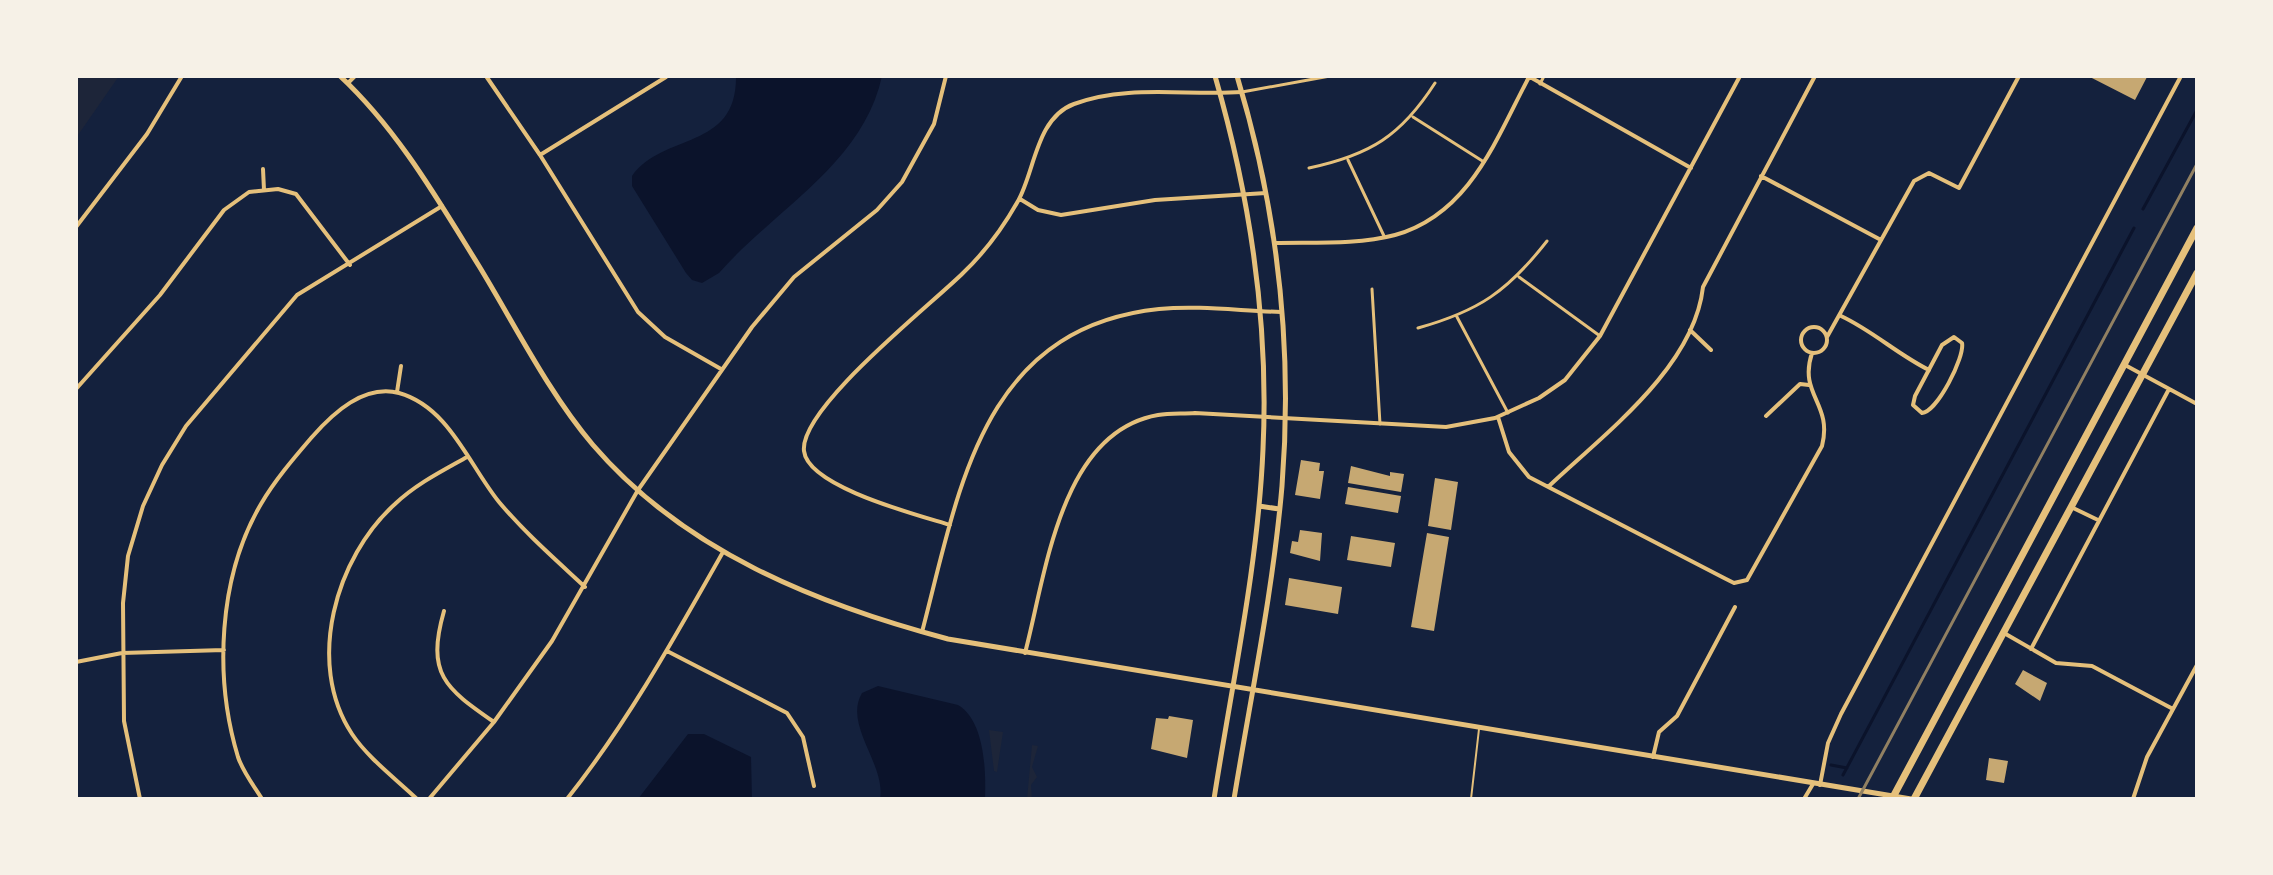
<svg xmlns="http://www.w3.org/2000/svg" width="2273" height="875" font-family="'Source Sans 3',sans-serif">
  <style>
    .green { fill: #1d2539 }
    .water { fill: #0b132b }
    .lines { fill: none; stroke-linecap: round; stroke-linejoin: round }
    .stream { stroke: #0b132b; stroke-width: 3 }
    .building { fill: #c6a872 }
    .service { stroke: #e5c07b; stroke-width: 2 }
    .pedestrian { stroke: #e5c07b; stroke-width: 3 }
    .minor { stroke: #e5c07b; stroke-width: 4 }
    .tertiary { stroke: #e5c07b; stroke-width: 5 }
    .trunk { stroke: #e5c07b; stroke-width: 7 }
    .rail { stroke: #918062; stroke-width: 3 }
  </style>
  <rect width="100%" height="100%" fill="#14213d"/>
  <path class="green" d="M76,76H119L76,138Z
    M989,730L1003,732L997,772L994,771Z
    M1032,745L1038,746L1032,767L1037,777L1031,785L1032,799H1027Z"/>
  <path class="water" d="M736,76H882C863,164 775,209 719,273L702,283L692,280L686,273L632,186V176C663,132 737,151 736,76Z
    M878,686L958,705C985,721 986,771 985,799H880C886,764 843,725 862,693Z
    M688,734H704L751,757L752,799H638Z"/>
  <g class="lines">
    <path class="stream" d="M2143,209L2197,110
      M1831,765L1847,768
      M1843,775L2134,228"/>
  </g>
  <path class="building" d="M2088,76H2145L2147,77L2135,100Z
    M1301,460L1320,463L1319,471H1324L1320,499L1295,495Z
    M1351,466L1390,476V472L1404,474L1401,492L1348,483Z
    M1435,478L1458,482L1451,530L1428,526Z
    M1348,487L1401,496L1398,513L1345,504Z
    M1300,530L1322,533L1320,561L1290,553L1292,541L1298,542Z
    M1427,533L1449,537L1434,631L1411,627Z
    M1351,536L1395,543L1391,567L1347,560Z
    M1289,578L1342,587L1338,614L1285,605Z
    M2023,670L2047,683L2040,701L2015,684Z
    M1169,716L1193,720L1187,758L1151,749L1156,718L1168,719Z
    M1989,758L2008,761L2004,783L1986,780Z"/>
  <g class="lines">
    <path class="service" d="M1471,799L1479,729"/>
    <path class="pedestrian" d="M1540,84L1544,76
      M1242,92L1330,76
      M1413,117L1484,162
      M1348,160L1384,236
      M1309,168C1370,155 1401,136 1435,83
      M1519,277L1600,336
      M1372,289L1380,424
      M1457,317L1508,413
      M1418,328C1479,311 1508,291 1547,241"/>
    <path class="minor" d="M486,76L540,155L638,312L665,337L721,369
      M1530,77L1691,168
      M348,83L355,76
      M540,155L666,77
      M263,169L264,190
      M1761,176L1881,240
      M1020,199L1038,210L1061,215L1155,200L1266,193
      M76,227L147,134L182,76
      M1274,243C1313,242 1357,245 1395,235C1470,214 1496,139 1529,77
      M1841,316C1873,331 1897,354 1929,370
      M1801 340a13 13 0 1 1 26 0a13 13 0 1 1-26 0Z
      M1690,330L1711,350
      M1827,337L1914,181L1929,173L1959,188L2019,76
      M1954,337L1962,343C1965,357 1937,412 1922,413L1913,405L1915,396L1942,345Z
      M2125,365L2197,404
      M76,389L160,295L224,210L249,192L278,189L296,194L350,265
      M397,392L401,366
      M1766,416L1800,384L1809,385
      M1498,417L1509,452L1529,477L1726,579L1734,583L1747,580L1822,446C1833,403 1798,395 1812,353
      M1548,487C1604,434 1694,368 1703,287L1815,76
      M2071,507L2098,520
      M950,525C918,515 808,487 804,451C799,408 932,304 963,273C984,253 1004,226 1018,201C1035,171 1036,118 1074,104C1126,84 1187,96 1242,92
      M444,611C426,674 445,688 494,722
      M922,632C959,492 980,328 1159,309C1199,305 1241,311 1281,312
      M2004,633L2056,663L2092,666L2173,709
      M2031,649L2169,389
      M667,651L787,713L803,737L814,786
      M1025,653C1046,574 1060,432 1158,415C1170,413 1183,414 1195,413L1446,427L1495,418L1539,398L1565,380L1600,336L1740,76
      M76,662L122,653L224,650
      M1653,757L1659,732L1677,716L1735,607
      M1820,785L1828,743L1841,714L2181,76
      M140,799L124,721L123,603L128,556L143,506L162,465L186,426L297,295L442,206
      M262,799C254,786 243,772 238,757C214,678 218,577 261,504C275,480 294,458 312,437C333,413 364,384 399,393C449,407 469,465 499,502C525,533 556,560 585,587
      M417,799C396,779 368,758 352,734C305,663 336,557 395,504C416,484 442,471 467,457
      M429,799L494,722L552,641L638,490L752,327L794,277L877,210L902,182L934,124L946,76
      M567,799C628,722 675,637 723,552
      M1804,799L1813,784
      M2133,799L2147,757L2197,665"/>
    <path class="tertiary" d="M340,76C398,130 438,200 479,266C515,325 548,392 593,445C684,551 816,604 948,639L1911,799
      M1259,506L1279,509
      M1214,799C1232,683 1258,566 1263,449C1269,323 1250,197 1215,76
      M1234,799C1251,695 1273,591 1282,486C1293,348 1277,208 1237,76"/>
    <path class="trunk" d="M1892,799L2197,228
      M1914,799L2197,273"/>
    <path class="rail" d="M1858,799L2197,164"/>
  </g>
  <rect width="2273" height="875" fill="none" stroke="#f6f1e7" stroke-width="156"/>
</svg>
